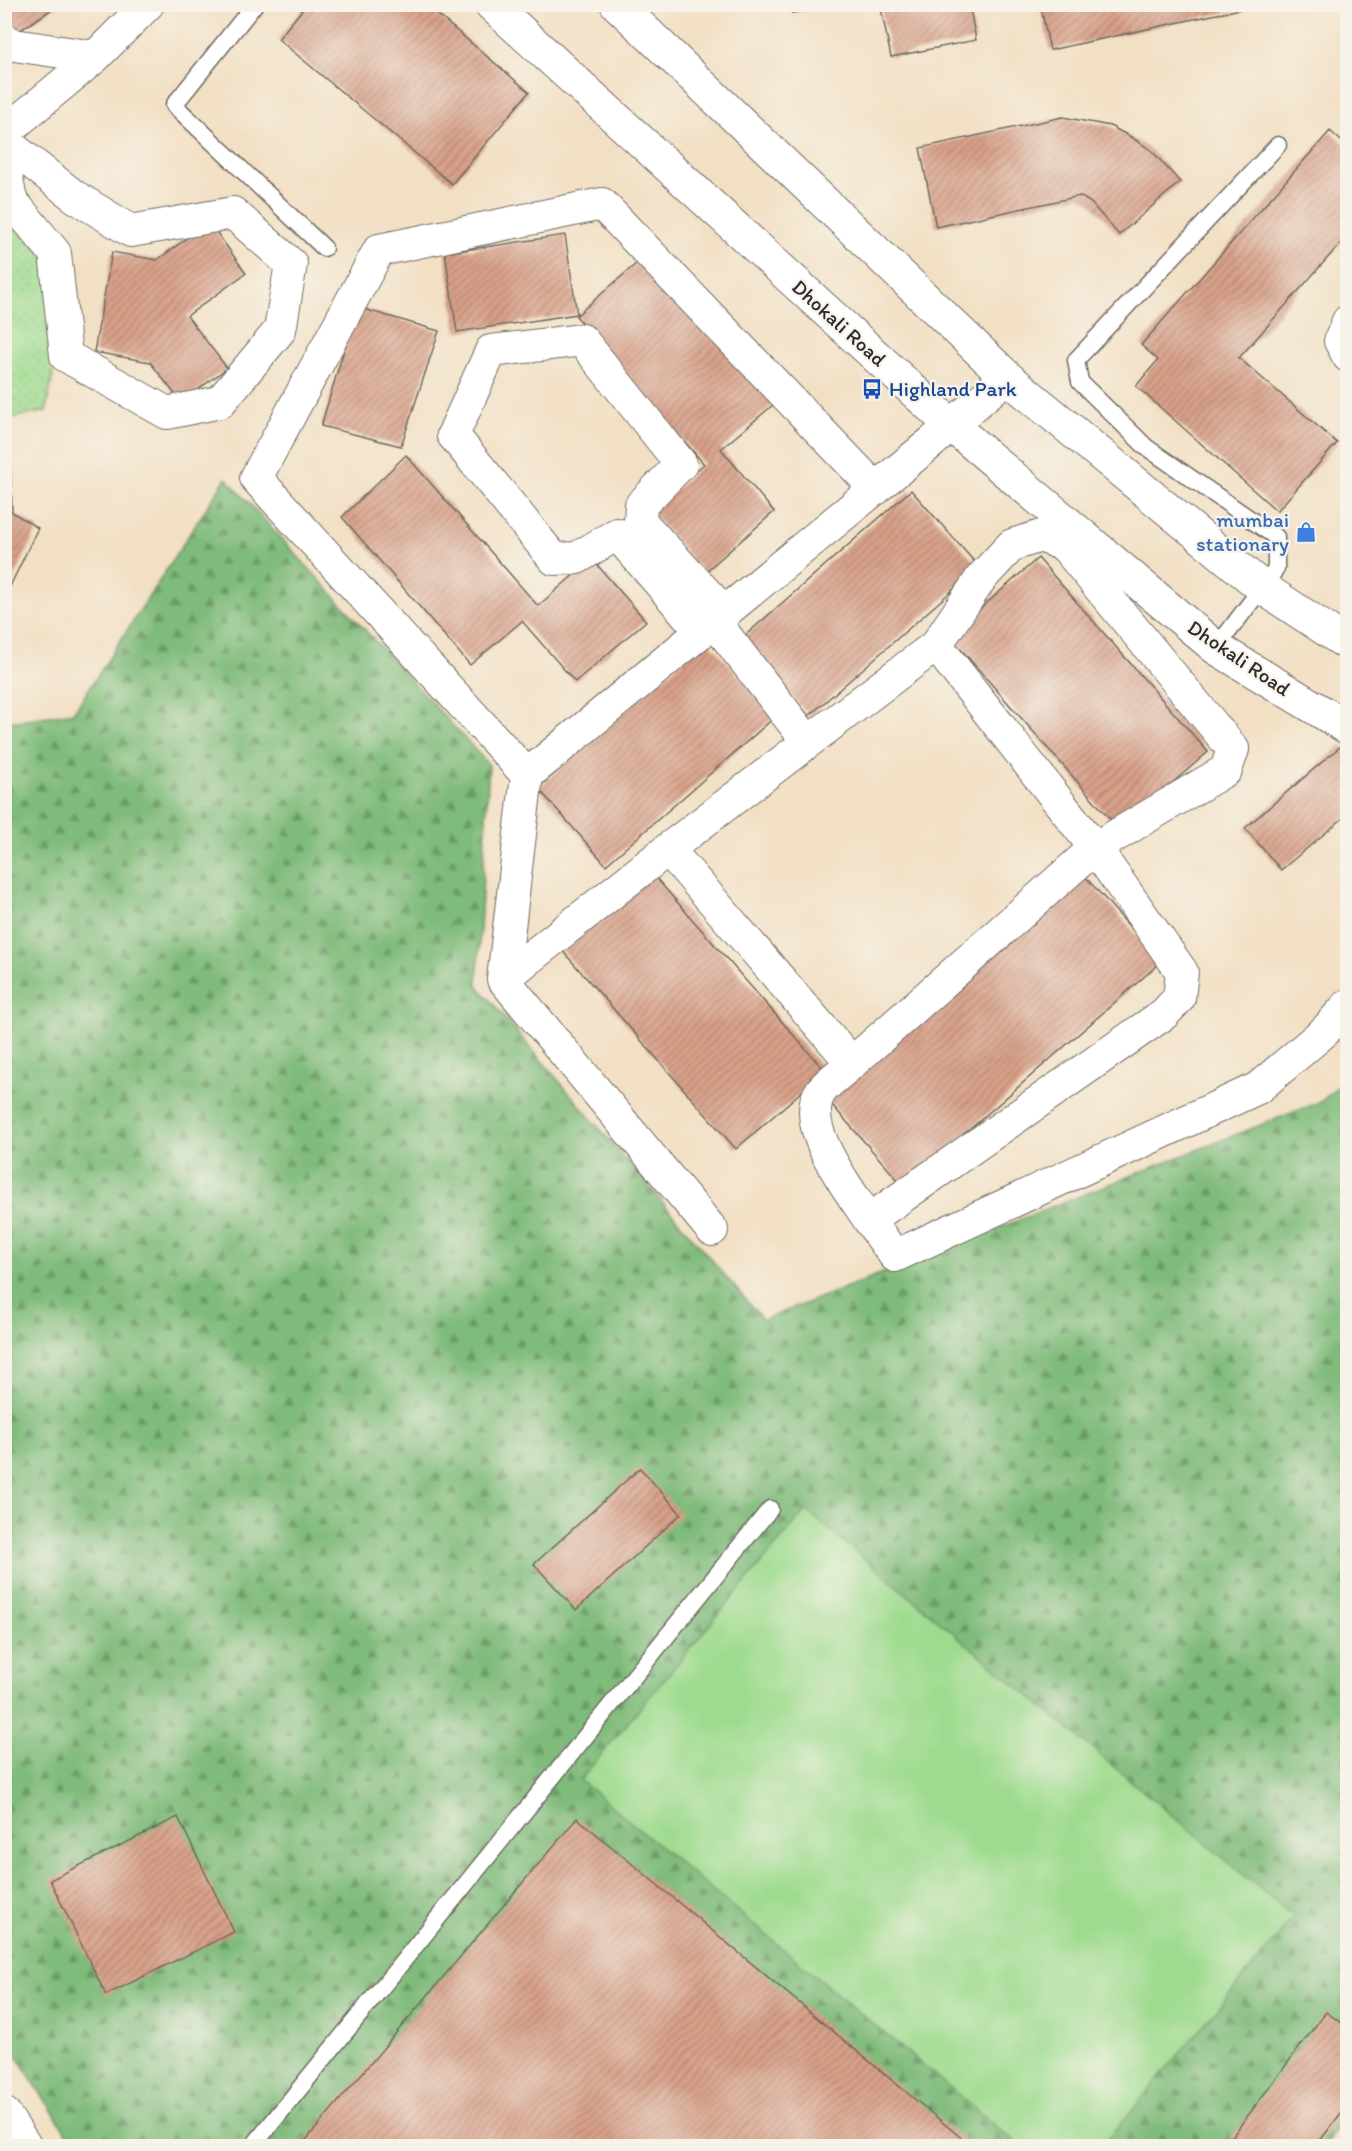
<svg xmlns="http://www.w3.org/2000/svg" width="1352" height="2151" font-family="Itim,sans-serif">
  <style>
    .forest { fill: url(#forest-firs); stroke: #557352; stroke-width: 1.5 }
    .park { fill: url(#park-dots); stroke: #65835d; stroke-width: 1.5 }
    .garden { fill: #9fdb8f; stroke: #65835d; stroke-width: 1.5 }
    .building { fill: url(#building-hatch) }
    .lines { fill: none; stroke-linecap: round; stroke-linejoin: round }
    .service-casing { stroke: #716a61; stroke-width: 19 }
    .minor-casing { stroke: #716a61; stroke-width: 34 }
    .tertiary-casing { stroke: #716a61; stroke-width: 35 }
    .service { stroke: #fff; stroke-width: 16 }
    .minor { stroke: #fff; stroke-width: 32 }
    .tertiary { stroke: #fff; stroke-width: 33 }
    .labels { text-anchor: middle; stroke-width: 4.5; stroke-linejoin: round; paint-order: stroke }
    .street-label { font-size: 21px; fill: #2b2b2b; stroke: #f7f3e8 }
    .transit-label { font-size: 21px; fill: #164399; stroke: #f7f3e8; text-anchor: start }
    .shop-label { font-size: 21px; fill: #366cbe; stroke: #f7f3e8; text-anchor: end }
  </style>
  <defs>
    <pattern id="forest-firs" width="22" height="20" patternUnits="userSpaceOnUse" patternTransform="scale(1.5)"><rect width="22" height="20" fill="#7fbb7a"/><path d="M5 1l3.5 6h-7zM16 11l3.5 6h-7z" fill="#689864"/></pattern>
    <pattern id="park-dots" width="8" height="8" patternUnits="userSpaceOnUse" patternTransform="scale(1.5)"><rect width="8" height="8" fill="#9fdb8f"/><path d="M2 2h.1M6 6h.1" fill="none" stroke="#89bc7c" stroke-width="1.8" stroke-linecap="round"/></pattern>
    <pattern id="building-hatch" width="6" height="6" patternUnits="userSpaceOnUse" patternTransform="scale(1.5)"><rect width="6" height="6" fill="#d8a089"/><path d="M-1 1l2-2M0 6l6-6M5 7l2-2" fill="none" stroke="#af8370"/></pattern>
  </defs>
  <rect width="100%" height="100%" fill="#f7f3e8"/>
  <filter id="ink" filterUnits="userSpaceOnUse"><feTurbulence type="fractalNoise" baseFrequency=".0167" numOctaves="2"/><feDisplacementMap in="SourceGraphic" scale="12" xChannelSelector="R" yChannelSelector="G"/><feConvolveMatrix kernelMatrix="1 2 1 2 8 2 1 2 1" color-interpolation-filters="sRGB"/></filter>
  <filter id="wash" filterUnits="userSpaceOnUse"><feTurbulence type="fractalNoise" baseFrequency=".008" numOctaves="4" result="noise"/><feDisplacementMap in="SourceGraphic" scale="24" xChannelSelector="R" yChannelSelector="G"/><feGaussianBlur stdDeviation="1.35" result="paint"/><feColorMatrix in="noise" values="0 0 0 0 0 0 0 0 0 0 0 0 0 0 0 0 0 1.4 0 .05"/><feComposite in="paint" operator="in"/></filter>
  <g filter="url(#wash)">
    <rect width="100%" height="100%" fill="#f2e0c5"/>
    <path class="forest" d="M226,478L489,765L477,985L763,1320L1322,1101L1347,1077L1348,2114L1325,2146H75L5,2038V723L74,712Z"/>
    <path class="park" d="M14,228L71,276L46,411L5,419V230Z"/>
    <path class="garden" d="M806,1510L1294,1917L1102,2146H1020L580,1780Z"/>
    <g id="blocks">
      <path class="building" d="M4,4H60L16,33L4,15Z
        M307,4H425L529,92L452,184L278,39Z
        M791,4H826V6L792,13Z
        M880,4H969L976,40L891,57Z
        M1040,4H1258L1259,5L1050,50Z
        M1063,117L1110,126L1131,137L1151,150L1180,182L1119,235L1091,203L1080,196L936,227L920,148Z
        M1330,131L1348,147V235L1239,358L1337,443L1277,511L1136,386L1158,360L1141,345Z
        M209,222L246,273L187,316L227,368L181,402L150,362L94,352L112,252L157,260Z
        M565,235L577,314L457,332L445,253Z
        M645,256L773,405L721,449L774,512L704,573L650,511L704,464L576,316Z
        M357,307L439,331L401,446L321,426Z
        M10,455L12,512L38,528L4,599V456Z
        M406,455L538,606L592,559L646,621L575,682L522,621L470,665L342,517Z
        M911,490L979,567L809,716L741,639Z
        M1038,558L1208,752L1119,829L949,636Z
        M707,639L775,717L606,865L538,788Z
        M1342,745L1348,752V814L1281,870L1245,828Z
        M650,871L825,1071L736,1149L561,949Z
        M1082,873L1161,962L904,1187L825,1097Z
        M640,1468L681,1514L576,1610L534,1564Z
        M178,1817L234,1932L106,1995L50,1880Z
        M577,1818L971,2146H301Z
        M1326,2012L1348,2028V2104L1316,2146H1243L1231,2138Z"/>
    </g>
  </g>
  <g filter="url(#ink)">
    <use href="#blocks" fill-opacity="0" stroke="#716a61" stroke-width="1.5"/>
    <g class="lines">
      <g class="service-casing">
        <path id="service" d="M255,4L174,105L324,248
          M1216,648L1276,569V537L1146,447L1080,382L1076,360L1278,145
          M253,2146L770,1509"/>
      </g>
      <g class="minor-casing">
        <path id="minor" d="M4,39L14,45L95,57
          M4,133L95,57L148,4
          M4,141L74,196L131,231L233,213L291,264L280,330L220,402L167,413L66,356L55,253L11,200L4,164
          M1348,321L1340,341L1348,356
          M715,622L808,742L936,645L1095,848L852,1063L668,849L808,742
          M702,632L617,534L577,558L554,559L453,435L491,351L582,340L681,464L641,505L640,521L725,613
          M936,645L982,577L1012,545L1041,536L1065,546L1233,749L1226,770L1095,848L1182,972L1179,998L1164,1014L869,1220L895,1256L1258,1088L1325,1031L1348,1005
          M527,775L256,478L379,250L602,204L876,489
          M503,979L668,849
          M852,1063C843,1072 828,1081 821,1091C797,1125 851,1192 869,1220
          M712,1230L503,979L527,775L932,442L1007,377"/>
      </g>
      <g class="tertiary-casing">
        <path id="tertiary" d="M491,4L951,425L1216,648L1348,728
          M617,4L1007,377L1263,588L1348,644
          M4,2114L25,2146"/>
      </g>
      <use href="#service" class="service"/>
      <use href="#minor" class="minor"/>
      <use href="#tertiary" class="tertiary"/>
    </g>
  </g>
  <defs>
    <g id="bus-bare" transform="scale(1.62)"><path d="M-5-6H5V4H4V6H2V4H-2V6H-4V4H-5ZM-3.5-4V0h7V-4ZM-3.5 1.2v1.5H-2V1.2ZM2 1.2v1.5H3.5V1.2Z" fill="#1a4fb4" stroke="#f7f3e8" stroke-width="2.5" paint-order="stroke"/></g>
    <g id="shop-bare" transform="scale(1.62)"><path d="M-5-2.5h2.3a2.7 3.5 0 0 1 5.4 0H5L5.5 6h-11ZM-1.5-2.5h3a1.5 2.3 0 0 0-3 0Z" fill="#3f7fe0" stroke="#f7f3e8" stroke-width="2.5" paint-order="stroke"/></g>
  </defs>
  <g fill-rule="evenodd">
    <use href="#bus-bare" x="872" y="389"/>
    <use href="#shop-bare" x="1306" y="532"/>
  </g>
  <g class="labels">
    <g class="street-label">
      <text transform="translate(839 323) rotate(42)" y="7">Dhokali Road</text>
      <text transform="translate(1239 658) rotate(34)" y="7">Dhokali Road</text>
    </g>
    <g class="transit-label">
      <text x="889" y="396">Highland Park</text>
    </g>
    <g class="shop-label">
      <text x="1289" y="527">mumbai<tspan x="1289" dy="24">stationary</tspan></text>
    </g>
  </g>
  <rect width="1352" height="2151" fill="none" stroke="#f7f3e8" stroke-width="24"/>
</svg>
